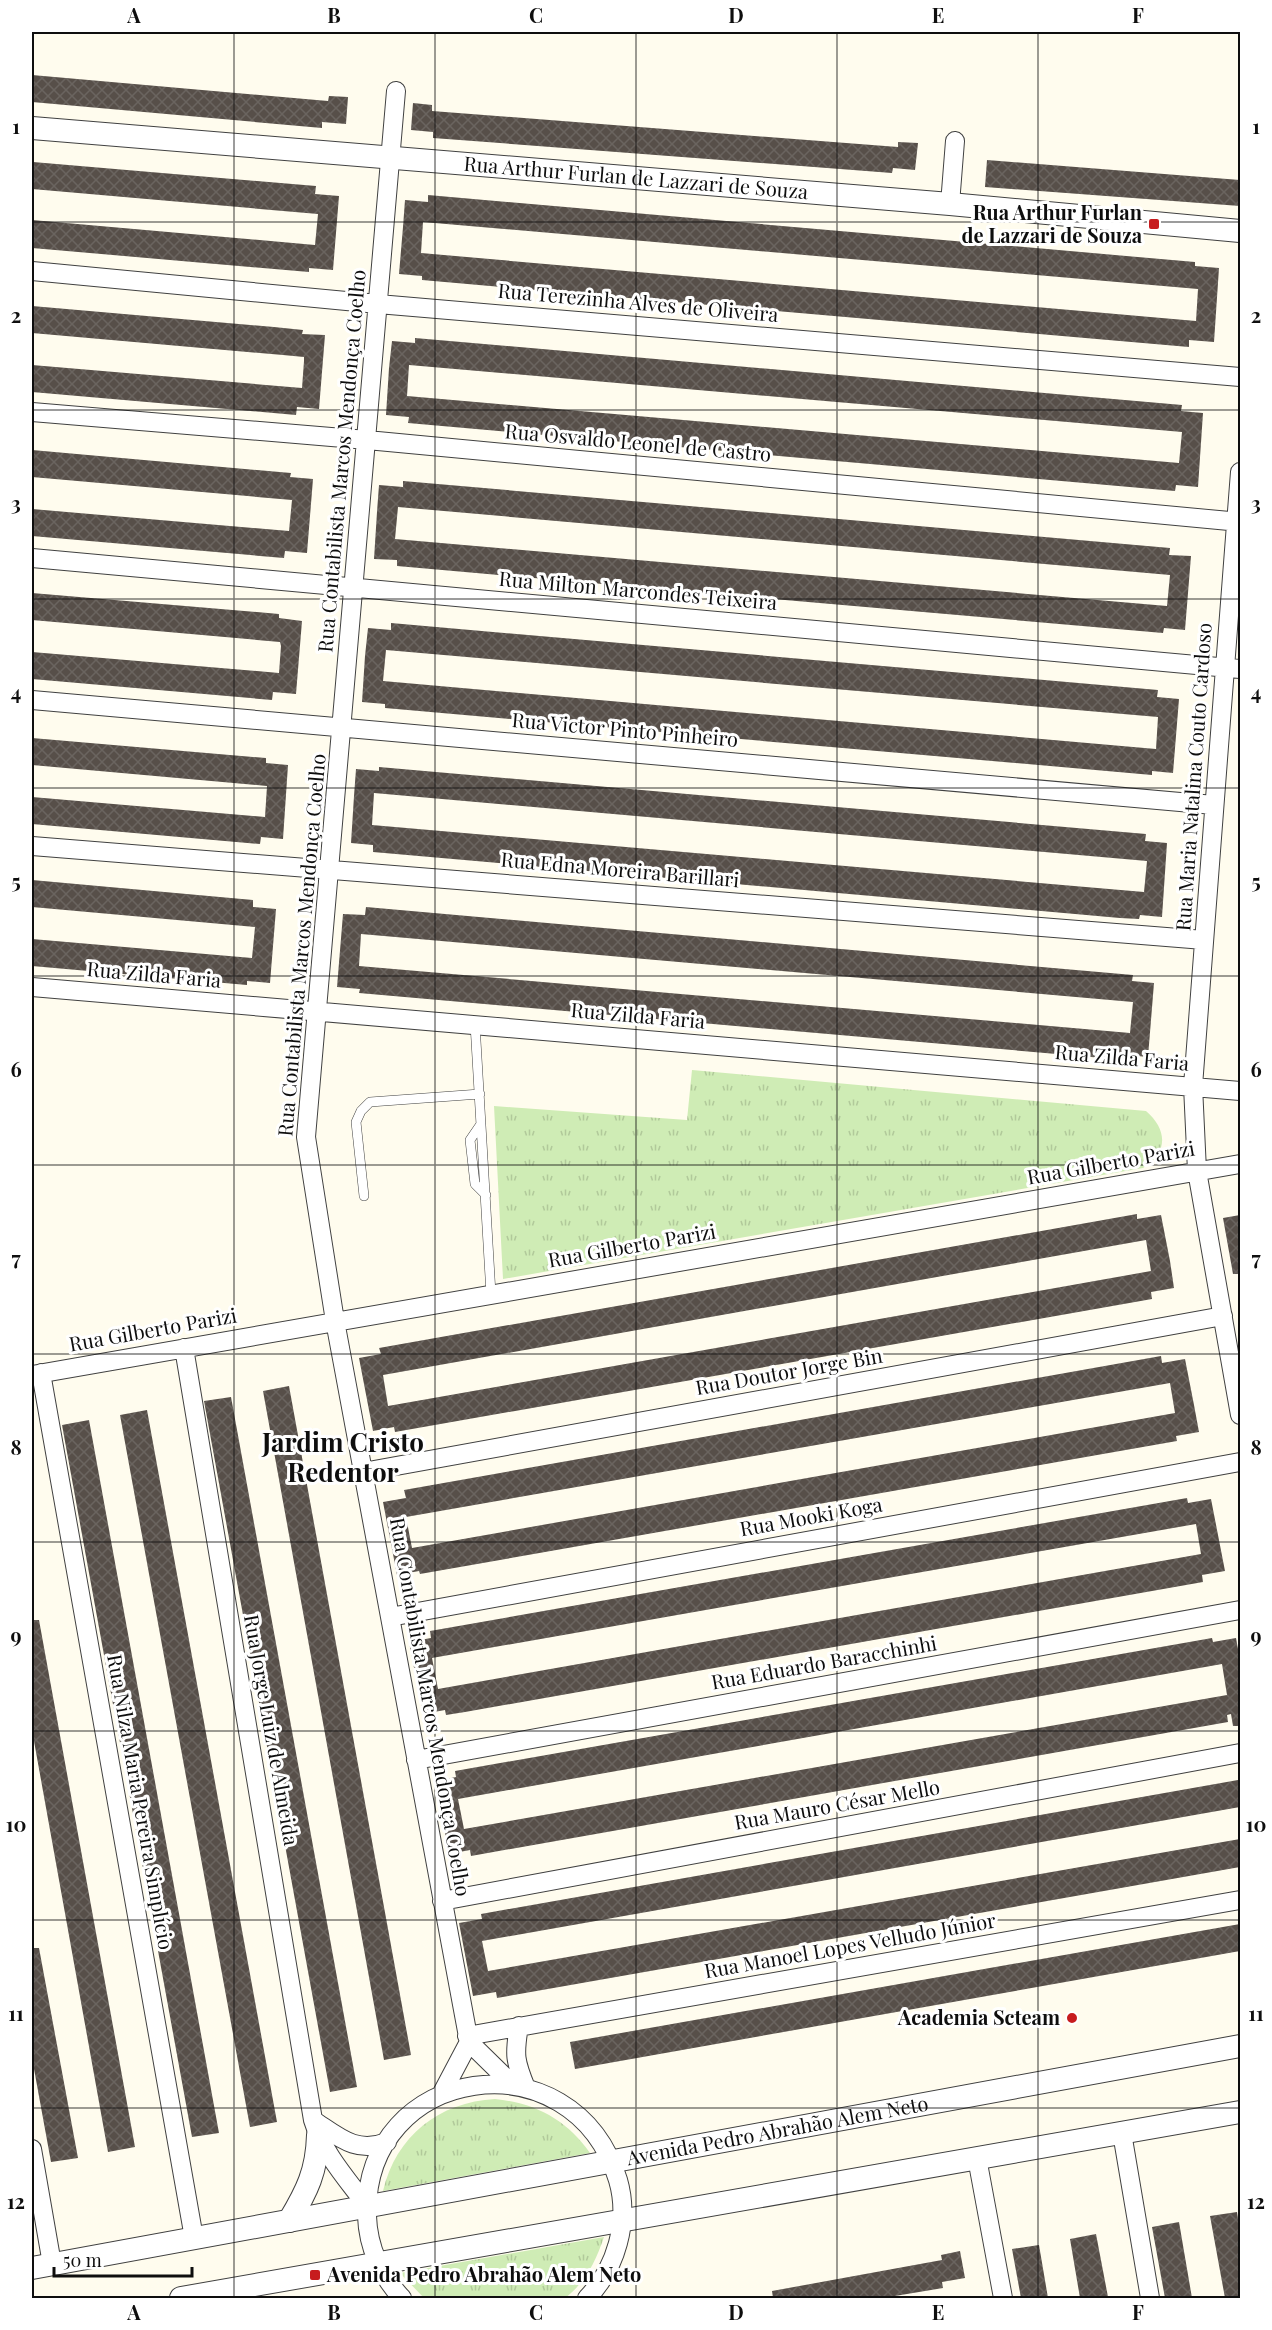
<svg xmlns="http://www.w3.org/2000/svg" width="1272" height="2330" font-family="'Playfair Display',serif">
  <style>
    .park { fill: url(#park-tufts) }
    .building { fill: url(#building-cross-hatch); fill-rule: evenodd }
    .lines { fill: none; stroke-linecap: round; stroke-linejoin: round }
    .service-casing { stroke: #414141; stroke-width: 10 }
    .minor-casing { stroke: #414141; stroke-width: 20 }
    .tertiary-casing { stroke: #414141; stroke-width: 24 }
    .service { stroke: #fff; stroke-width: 9 }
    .minor { stroke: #fff; stroke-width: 18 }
    .tertiary { stroke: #fff; stroke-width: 22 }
    .grid { fill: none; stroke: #0e0e0e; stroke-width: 1.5; stroke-opacity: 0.55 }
    .poi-dot { fill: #c71c1e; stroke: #fff; stroke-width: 2 }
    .labels { text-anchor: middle; stroke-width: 6; stroke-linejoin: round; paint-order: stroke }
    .street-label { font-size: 20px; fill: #0e0e0e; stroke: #fff }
    .poi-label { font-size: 20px; font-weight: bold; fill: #0e0e0e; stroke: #fff; text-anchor: end }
    .district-label { font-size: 26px; font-weight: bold; fill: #0e0e0e; stroke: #fff }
    .neatline { fill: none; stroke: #0e0e0e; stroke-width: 2 }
    .grid-label { font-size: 20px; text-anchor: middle; font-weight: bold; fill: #0e0e0e }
  </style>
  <defs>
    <pattern id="park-tufts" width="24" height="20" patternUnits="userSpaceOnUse" patternTransform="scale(1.5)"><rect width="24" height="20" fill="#cfecb5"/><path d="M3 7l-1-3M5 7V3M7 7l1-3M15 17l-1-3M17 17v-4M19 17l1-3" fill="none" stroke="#b1c99a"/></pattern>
    <pattern id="building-cross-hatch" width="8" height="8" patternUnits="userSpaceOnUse" patternTransform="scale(1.5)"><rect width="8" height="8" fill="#574f49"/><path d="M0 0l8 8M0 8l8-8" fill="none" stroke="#6a645f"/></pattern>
  </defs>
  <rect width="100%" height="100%" fill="#fffcee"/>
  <path class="park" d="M692,1070L1146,1111C1168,1130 1168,1153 1143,1168L503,1279L494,1106L687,1120Z
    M495,2099C536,2103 567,2120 590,2153L383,2191C396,2136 439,2102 495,2099Z
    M604,2237C596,2261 585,2283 565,2298H424L400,2273Z"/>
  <path class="building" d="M32,75L328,101L329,96L348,97L346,124L322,122V128L32,102Z
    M413,103L432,105V111L898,147V142L918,143L915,170L893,168L892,173L433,138V132L411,130Z
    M987,160L1240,180V206L985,187Z
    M33,162L316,186L315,194L339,196L333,270L309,268V272L32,248V220L315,245L318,214L32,189Z
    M428,195L1195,262V266L1219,268L1214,342L1189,340V347L422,280V276L399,274L403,227L405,200L428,202ZM423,222L1198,289L1196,321L421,253Z
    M32,306L274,327L303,330L302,334L325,335L319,409L297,407L296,415L32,392V365L302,388L304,361V357L283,355L32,333Z
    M415,338L1182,405L1181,411L1203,413L1198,487L1176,485L1175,491L408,423L409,417L386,415L389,368L392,341L415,343ZM409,365L1182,432L1179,463L407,396Z
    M32,450L291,473L290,477L313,479L307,553L285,551L284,558L32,536V509L289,531L292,500L32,477Z
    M403,481L1170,548L1169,555L1191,556L1185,630L1164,628L1163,633L397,566V560L374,559L377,512L379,485L403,487ZM398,507L1170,575L1167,606L395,539Z
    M32,593L279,614V618L302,621L296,694L273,692L272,700L32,679V652L279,673L281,646L280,642L32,620Z
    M391,623L1158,690L1157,697L1179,699L1173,773L1152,771V775L385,708V704L362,702L365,656L368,628L391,630ZM386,650L1158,717L1156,749L383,681Z
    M32,738L266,758V763L288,765L283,839L261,837L260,844L32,824V797L265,817L267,786L32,765Z
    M379,767L1146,834L1145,841L1167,843L1162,917L1140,915L1139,919L1120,918L373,852V845L351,843L354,796L356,769L379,771ZM374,793L1147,861L1144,892L372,825Z
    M32,880L253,900V907L276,909L270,983L247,981V985L32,966V939L252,958L255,927L32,907Z
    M366,907L1133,975L1132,981L1154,983L1148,1057L1127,1055L1126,1060L359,993L360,989L337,987L343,914L365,915ZM361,934L1133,1002L1130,1033L359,966Z
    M1137,1214V1219L1161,1215L1170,1261L1174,1288L1151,1292L1152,1299L395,1432L394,1427L373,1431L359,1358L381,1354L379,1348ZM1146,1240L1151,1271L388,1406L383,1375Z
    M1240,1215V1274H1233L1223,1218Z
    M1161,1356L1162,1363L1185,1359L1194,1405L1199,1432L1176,1436L1177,1441L420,1574L419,1571L397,1575L383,1502L406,1498L404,1490ZM1170,1383L1175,1413L412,1548L406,1517Z
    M289,1386L411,2055L384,2060L263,1391Z
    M231,1397L357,2087L330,2092L204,1401Z
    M147,1410L277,2122L250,2127L120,1415Z
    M89,1420L219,2133L192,2137L62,1425Z
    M1187,1498L1188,1503L1211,1499L1225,1571L1202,1575L1203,1582L465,1712L446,1715L445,1710L423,1714L409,1642L431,1638L430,1631ZM1196,1524L1201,1554L438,1689L432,1658Z
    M32,1620H39L135,2147L108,2152L32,1730Z
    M1212,1638L1213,1642L1236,1638L1240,1660V1726H1233L1231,1714L1227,1715L1228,1722L471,1856L470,1850L449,1854L435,1781L456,1777L455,1771ZM1222,1664L1227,1695L464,1829L458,1799Z
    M1238,1780L1240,1807L482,1941L488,1971L1240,1839V1867L497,1998L496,1992L473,1996L459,1923L482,1919L481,1914Z
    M1240,1924V1951L575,2069L570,2042Z
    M32,1948H39L78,2158L51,2162L32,2058Z
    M1237,2212L1240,2232V2298H1225L1210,2216Z
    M1179,2222L1192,2298H1165L1152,2227Z
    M1096,2234L1108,2297L1080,2298L1070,2239Z
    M1039,2245L1048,2298H1021L1012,2249Z
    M960,2251L965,2278L942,2282L943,2288L883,2298H773L772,2291L942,2260L941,2255Z"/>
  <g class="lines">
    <g class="service-casing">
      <path id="service" d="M475,1024L491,1294
        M481,1124L470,1140L475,1184L486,1195
        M364,1196L356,1122L361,1111L370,1102L480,1094"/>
    </g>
    <g class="minor-casing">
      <path id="minor" d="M396,91L306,1137L335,1321L469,2042
        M950,204L955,141
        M32,271L378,304L1240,377
        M32,412L367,440L1240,522
        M1240,472L1193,1086L1197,1171L1240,1415
        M32,558L1240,669
        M32,700L1214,805
        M32,846L1204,940
        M32,987L1240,1091
        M184,1348L313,2120C323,2153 347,2179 367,2206
        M41,1373L194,2238
        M32,1375L1240,1164
        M363,1472L1223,1316
        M390,1617L1240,1462
        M416,1760L1240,1610
        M442,1901L1240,1753
        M519,2026C514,2055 515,2061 526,2088
        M467,2036L1240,1900
        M469,2042L514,2086
        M441,2095L469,2042
        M313,2120C339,2137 356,2154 387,2142
        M1122,2133L1150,2298
        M32,2149L52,2264
        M977,2158L1003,2298
        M402,2298C381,2276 368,2247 367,2216C363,2064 573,2033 618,2180C630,2221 616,2269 587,2298"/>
    </g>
    <g class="tertiary-casing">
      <g id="tertiary">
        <path id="s1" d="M32,128L950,204L1240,231"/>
        <path d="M289,2221C307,2191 317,2171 318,2135"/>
        <path id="s2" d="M32,2268L1240,2046"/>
        <path d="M181,2298L1240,2112"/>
      </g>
    </g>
    <use href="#service" class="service"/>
    <use href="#minor" class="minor"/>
    <use href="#tertiary" class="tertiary"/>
  </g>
  <path class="grid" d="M234,32V2298M435,32V2298M636,32V2298M837,32V2298M1038,32V2298M32,222H1240M32,410H1240M32,599H1240M32,788H1240M32,976H1240M32,1165H1240M32,1354H1240M32,1542H1240M32,1731H1240M32,1920H1240M32,2108H1240"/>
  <g class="poi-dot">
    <rect x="1148" y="218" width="12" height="12" rx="3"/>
    <circle cx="1072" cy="2018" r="6"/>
    <rect x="309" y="2269" width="12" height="12" rx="3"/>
  </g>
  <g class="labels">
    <g class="street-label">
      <text dy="7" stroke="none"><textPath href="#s1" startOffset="606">Rua Arthur Furlan de Lazzari de Souza</textPath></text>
      <text transform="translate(638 303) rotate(5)" y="7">Rua Terezinha Alves de Oliveira</text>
      <text transform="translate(638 443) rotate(5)" y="7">Rua Osvaldo Leonel de Castro</text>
      <text transform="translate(342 461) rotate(-85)" y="7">Rua Contabilista Marcos Mendonça Coelho</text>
      <text transform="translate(638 591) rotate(5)" y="7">Rua Milton Marcondes Teixeira</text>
      <text transform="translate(625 730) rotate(5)" y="7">Rua Victor Pinto Pinheiro</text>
      <text transform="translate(1194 777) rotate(-86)" y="7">Rua Maria Natalina Couto Cardoso</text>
      <text transform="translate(620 870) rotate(5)" y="7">Rua Edna Moreira Barillari</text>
      <text transform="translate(302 945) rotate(-85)" y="7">Rua Contabilista Marcos Mendonça Coelho</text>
      <text transform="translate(154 975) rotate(5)" y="7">Rua Zilda Faria</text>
      <text transform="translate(638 1016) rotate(5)" y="7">Rua Zilda Faria</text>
      <text transform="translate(1122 1058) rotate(5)" y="7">Rua Zilda Faria</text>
      <text transform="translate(1111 1163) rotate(-10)" y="7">Rua Gilberto Parizi</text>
      <text transform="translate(632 1246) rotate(-10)" y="7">Rua Gilberto Parizi</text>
      <text transform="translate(153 1330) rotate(-10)" y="7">Rua Gilberto Parizi</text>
      <text transform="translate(789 1372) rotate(-10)" y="7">Rua Doutor Jorge Bin</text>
      <text transform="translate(811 1517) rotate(-10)" y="7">Rua Mooki Koga</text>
      <text transform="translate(824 1663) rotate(-10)" y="7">Rua Eduardo Baracchinhi</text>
      <text transform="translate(430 1707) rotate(80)" y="7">Rua Contabilista Marcos Mendonça Coelho</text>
      <text transform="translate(271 1730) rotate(80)" y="7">Rua Jorge Luiz de Almeida</text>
      <text transform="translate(140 1802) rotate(80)" y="7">Rua Nilza Maria Pereira Simplício</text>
      <text transform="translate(837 1805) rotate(-10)" y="7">Rua Mauro César Mello</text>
      <text transform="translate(850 1946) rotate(-10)" y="7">Rua Manoel Lopes Velludo Júnior</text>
      <text dy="7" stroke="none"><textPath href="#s2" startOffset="758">Avenida Pedro Abrahão Alem Neto</textPath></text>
    </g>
    <g class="poi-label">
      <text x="1142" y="220">Rua Arthur Furlan<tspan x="1142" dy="23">de Lazzari de Souza</tspan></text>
      <text x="1060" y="2025">Academia Scteam</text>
      <text x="327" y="2282" text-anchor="start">Avenida Pedro Abrahão Alem Neto</text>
    </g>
    <g class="district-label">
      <text x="343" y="1452">Jardim Cristo<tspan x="343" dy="30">Redentor</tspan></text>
    </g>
  </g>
  <rect width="1272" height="2330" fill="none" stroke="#ffffff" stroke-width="66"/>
  <path d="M54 2267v9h138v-9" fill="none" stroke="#0e0e0e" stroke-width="3"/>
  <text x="63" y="2267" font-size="18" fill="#0e0e0e" stroke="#ffffff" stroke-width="4.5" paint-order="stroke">50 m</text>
  <rect x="33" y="33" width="1206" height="2264" class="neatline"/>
  <g class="grid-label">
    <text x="134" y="23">A</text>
    <text x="334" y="23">B</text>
    <text x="536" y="23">C</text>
    <text x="736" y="23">D</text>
    <text x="938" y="23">E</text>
    <text x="1138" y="23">F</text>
    <text x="16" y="134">1</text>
    <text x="1256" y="134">1</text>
    <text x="16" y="323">2</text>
    <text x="1256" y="323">2</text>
    <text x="16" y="511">3</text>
    <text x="1256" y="511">3</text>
    <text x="16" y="700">4</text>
    <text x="1256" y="700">4</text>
    <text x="16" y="889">5</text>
    <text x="1256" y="889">5</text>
    <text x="16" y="1077">6</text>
    <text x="1256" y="1077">6</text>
    <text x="16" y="1266">7</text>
    <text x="1256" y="1266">7</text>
    <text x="16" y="1455">8</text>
    <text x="1256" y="1455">8</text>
    <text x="16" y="1643">9</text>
    <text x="1256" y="1643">9</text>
    <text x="16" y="1832">10</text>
    <text x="1256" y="1832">10</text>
    <text x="16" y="2021">11</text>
    <text x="1256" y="2021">11</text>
    <text x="16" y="2209">12</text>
    <text x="1256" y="2209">12</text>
    <text x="134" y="2320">A</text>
    <text x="334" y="2320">B</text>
    <text x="536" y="2320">C</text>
    <text x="736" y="2320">D</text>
    <text x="938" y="2320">E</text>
    <text x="1138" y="2320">F</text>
  </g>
</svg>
